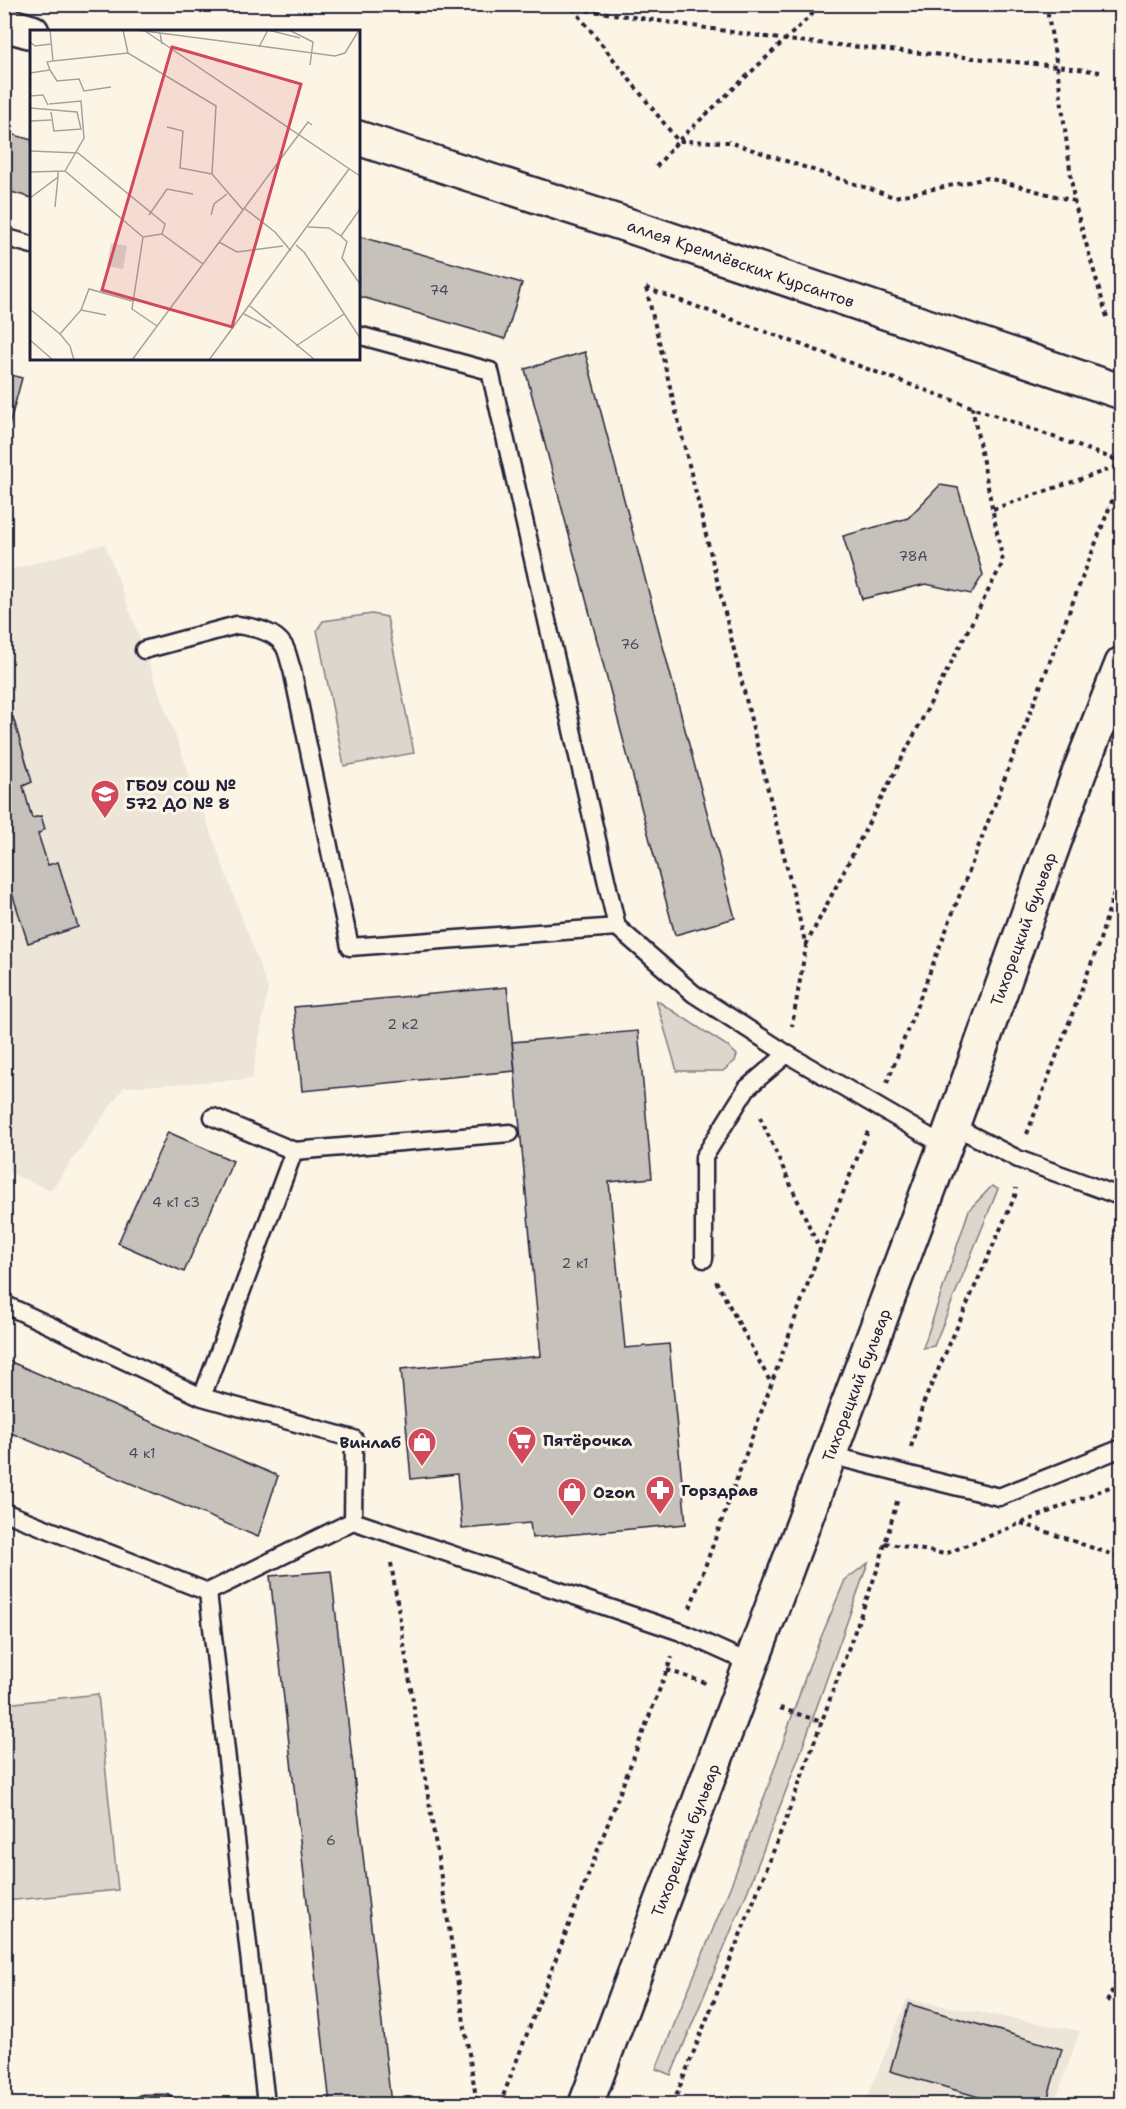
<svg xmlns="http://www.w3.org/2000/svg" width="1126" height="2109" font-family="'Shantell Sans',sans-serif">
  <style>
    .built { fill: #ece5d8 }
    .green { fill: #dcd6cc; stroke: #7f7c84; stroke-width: 1.5 }
    .building { fill: #c6c1bb; stroke: #22223b; stroke-width: 1.5 }
    .lines { fill: none; stroke-linecap: round; stroke-linejoin: round }
    .lane-casing { stroke: #22223b; stroke-width: 21 }
    .secondary-casing { stroke: #22223b; stroke-width: 38 }
    .path { stroke: #22223b; stroke-width: 4; stroke-dasharray: 4.5 4.5; stroke-linecap: butt }
    .lane { stroke: #fcf5e5; stroke-width: 16 }
    .secondary { stroke: #fcf5e5; stroke-width: 33 }
    .labels { text-anchor: middle; stroke-width: 6; stroke-linejoin: round; paint-order: stroke }
    .number-label { font-size: 14px; fill: #4b4a5b }
    .street-label { font-size: 16px; fill: #22223b; stroke: #fcf5e5 }
    .poi-label { font-size: 16px; font-weight: bold; fill: #22223b; stroke: #fcf5e5; text-anchor: start }
    .inset-road { fill: none; stroke: #a5a1a1; stroke-width: 1.5 }
    .view { fill: #d1495b; fill-opacity: 0.15; stroke: #d1495b; stroke-width: 3 }
    .inset-edge { fill: none; stroke: #22223b; stroke-width: 3 }
  </style>
  <rect width="100%" height="100%" fill="#fcf5e5"/>
  <filter id="ink" filterUnits="userSpaceOnUse"><feTurbulence type="fractalNoise" baseFrequency=".0167" numOctaves="2"/><feDisplacementMap in="SourceGraphic" scale="12" xChannelSelector="R" yChannelSelector="G"/><feConvolveMatrix kernelMatrix="1 2 1 2 8 2 1 2 1" color-interpolation-filters="sRGB"/></filter>
  <g filter="url(#ink)">
    <path class="built" d="M105,544L268,989L252,1079L124,1087L51,1190L5,1171V571Z
      M907,1999L1080,2031L1054,2104H865Z"/>
    <path class="green" d="M372,614L387,617L414,753L344,766L317,630L323,621Z
      M656,1000L729,1047L737,1055L735,1061L723,1071H677Z
      M992,1186L998,1189L934,1346L923,1348L969,1210Z
      M868,1563L800,1754L748,1890L671,2075L656,2069L733,1880L768,1787L809,1666L845,1580Z
      M98,1694L118,1890L5,1901V1704Z"/>
    <path class="building" d="M4,132L32,140V198L4,190Z
      M358,236L522,283L505,339L358,296Z
      M585,352L735,918L675,935L525,369Z
      M4,373L22,378L4,444Z
      M940,485L958,488L983,575L971,594L926,584L862,599L843,536L908,518Z
      M13,717L32,782L23,786L32,818L41,816L45,829L38,834L48,865L58,862L78,927L28,943L4,868V720Z
      M507,987L515,1071L302,1091L294,1007Z
      M638,1031L652,1178L609,1182L625,1348L669,1344L686,1524L532,1538L530,1523L462,1529L457,1474L411,1479L401,1369L541,1356L512,1042Z
      M168,1132L233,1161L184,1272L118,1243Z
      M4,1359L278,1476L258,1537L4,1430Z
      M331,1571L391,2104H330L270,1576Z
      M909,2004L1062,2049L1046,2104H1003L890,2071Z"/>
    <g class="lines">
      <g class="lane-casing">
        <path id="lane" d="M4,237L32,245
          M358,335L490,371L617,927L694,994L787,1054L945,1146
          M144,650L237,625C253,627 275,631 284,646C288,652 289,662 292,669L350,947L617,927
          M213,1117L294,1151
          M952,1125L1018,1159L1122,1197
          M704,1259V1157L747,1088L787,1054
          M4,1304L202,1397L354,1439L353,1521L681,1632L752,1664
          M202,1397L294,1151L510,1133
          M829,1455L999,1497L1122,1448
          M4,1512L208,1592L353,1521
          M208,1592L266,2104
          M143,2104H166"/>
      </g>
      <g class="secondary-casing">
        <path id="secondary" d="M4,24L32,32
          M358,138L624,224L1122,392
          M586,2104L945,1146L1079,773L1122,664"/>
      </g>
      <path class="path" d="M540,4L573,8L577,4
        M572,4L573,8L786,40L1057,66L1100,72
        M1046,4L1057,66L1074,201L1107,317
        M573,8L678,141L729,142L894,197L988,178L1074,201
        M656,167L678,141L823,4
        M646,288L806,946L792,1026
        M646,288L1122,462
        M993,509L1122,465
        M806,945L1003,562L972,407
        M887,1083L1122,475
        M760,1117L820,1250
        M1027,1134L1099,943L1122,866
        M716,1281L772,1385
        M911,1447L923,1404L1015,1196L1016,1188
        M1021,1523L1122,1558
        M885,1543L945,1554L1122,1482
        M391,1563L477,2104
        M690,1608L820,1250L868,1131
        M667,1670L706,1683
        M780,1708L822,1722
        M1107,2002L1122,1970
        M500,2104L672,1657
        M673,2104L785,1822L879,1565L898,1498"/>
      <use href="#lane" class="lane"/>
      <use href="#secondary" class="secondary"/>
    </g>
  </g>
  <defs>
    <g id="school-pin" transform="scale(1.5)"><path d="M0 17L-7.5 6A9.5 9.5 0 1 1 7.5 6Z" fill="#d1495b" stroke="#fcf5e5"/><path d="M0-5L7-2L0 1L-7-2ZM-4 1L0 2.5L4 1V4Q0 6-4 4Z" fill="#fff"/></g>
    <g id="supermarket-pin" transform="scale(1.5)"><path d="M0 17L-7.5 6A9.5 9.5 0 1 1 7.5 6Z" fill="#d1495b" stroke="#fcf5e5"/><path d="M-6-5.5h2.5l.6 2H6L4.5 2H-2.5L-4.4-4H-6ZM-1.5 3.2a1.3 1.3 0 1 0 .1 0ZM3 3.2a1.3 1.3 0 1 0 .1 0Z" fill="#fff"/></g>
    <g id="shop-pin" transform="scale(1.5)"><path d="M0 17L-7.5 6A9.5 9.5 0 1 1 7.5 6Z" fill="#d1495b" stroke="#fcf5e5"/><path d="M-5-2.5h2.3a2.7 3.5 0 0 1 5.4 0H5L5.5 6h-11ZM-1.5-2.5h3a1.5 2.3 0 0 0-3 0Z" fill="#fff"/></g>
    <g id="pharmacy-pin" transform="scale(1.5)"><path d="M0 17L-7.5 6A9.5 9.5 0 1 1 7.5 6Z" fill="#d1495b" stroke="#fcf5e5"/><path d="M-2-6h4v4h4v4h-4v4h-4v-4h-4v-4h4Z" fill="#fff"/></g>
  </defs>
  <g fill-rule="evenodd">
    <use href="#school-pin" x="105" y="794"/>
    <use href="#supermarket-pin" x="522" y="1440"/>
    <use href="#shop-pin" x="422" y="1442"/>
    <use href="#pharmacy-pin" x="660" y="1490"/>
    <use href="#shop-pin" x="572" y="1492"/>
  </g>
  <g class="labels">
    <g class="number-label">
      <text x="439" y="295">74</text>
      <text x="913" y="561">78А</text>
      <text x="630" y="649">76</text>
      <text x="403" y="1029">2 к2</text>
      <text x="176" y="1207">4 к1 с3</text>
      <text x="575" y="1268">2 к1</text>
      <text x="142" y="1458">4 к1</text>
      <text x="331" y="1845">6</text>
    </g>
    <g class="street-label">
      <text transform="translate(741 263) rotate(19)" y="6">аллея Кремлёвских Курсантов</text>
      <text transform="translate(1023 929) rotate(-70)" y="6">Тихорецкий бульвар</text>
      <text transform="translate(856 1385) rotate(-69)" y="6">Тихорецкий бульвар</text>
      <text transform="translate(685 1840) rotate(-69)" y="6">Тихорецкий бульвар</text>
    </g>
    <g class="poi-label">
      <text x="126" y="791">ГБОУ СОШ №<tspan x="126" dy="18">572 ДО № 8</tspan></text>
      <text x="543" y="1446">Пятёрочка</text>
      <text x="401" y="1448" text-anchor="end">Винлаб</text>
      <text x="681" y="1496">Горздрав</text>
      <text x="593" y="1498">Ozon</text>
    </g>
  </g>
  <g transform="translate(30 30)">
    <rect width="330" height="330" fill="#fcf5e5"/>
    <path d="M81,213L97,216L93,239L77,236Z" fill="#dcd6cc"/>
    <path class="inset-road" d="M93,0L98,23M106,0L130,3L132,14M238,0L270,8M259,0L283,12L280,35M115,1L330,146M130,3L305,26L315,23L329,0M0,12L5,16L21,14M229,17L238,0M23,31L98,23L186,76L182,144L213,180M20,40L27,51L49,49L54,61L81,57M0,43L20,40L17,32L23,31L20,0M0,66L13,65L18,75M19,74L51,71L54,108L35,141M0,78L47,82L51,99L24,101L21,82M0,91L21,90M137,97L153,101L150,138L182,144M0,121L48,123L135,194L132,204L173,234M0,142L35,141L113,207L132,204M0,168L28,147V142M25,177L28,147M214,178L245,202L261,221M119,185L137,159L163,164M181,185L184,174L197,164M278,197L299,198L311,206L330,179M311,206L317,212L312,228L330,254M113,207L102,279L127,296M189,212L207,222L253,216M266,215L274,222L330,308M220,276L285,330M0,279L30,304L51,280L76,285M51,280L59,259L102,271M214,284L241,298M30,304L40,316L44,330M0,310L23,330M266,316L314,284M102,330L264,111L278,92L282,95M179,330L319,139"/>
    <path class="view" d="M142,17L271,54L202,297L72,260Z"/>
    <rect width="330" height="330" class="inset-edge"/>
  </g>
  <rect width="1126" height="2109" fill="none" stroke="#fcf5e5" stroke-width="24"/>
  <rect x="12" y="12" width="1102" height="2085" fill="none" stroke="#22223b" stroke-width="2" filter="url(#ink)"/>
</svg>
